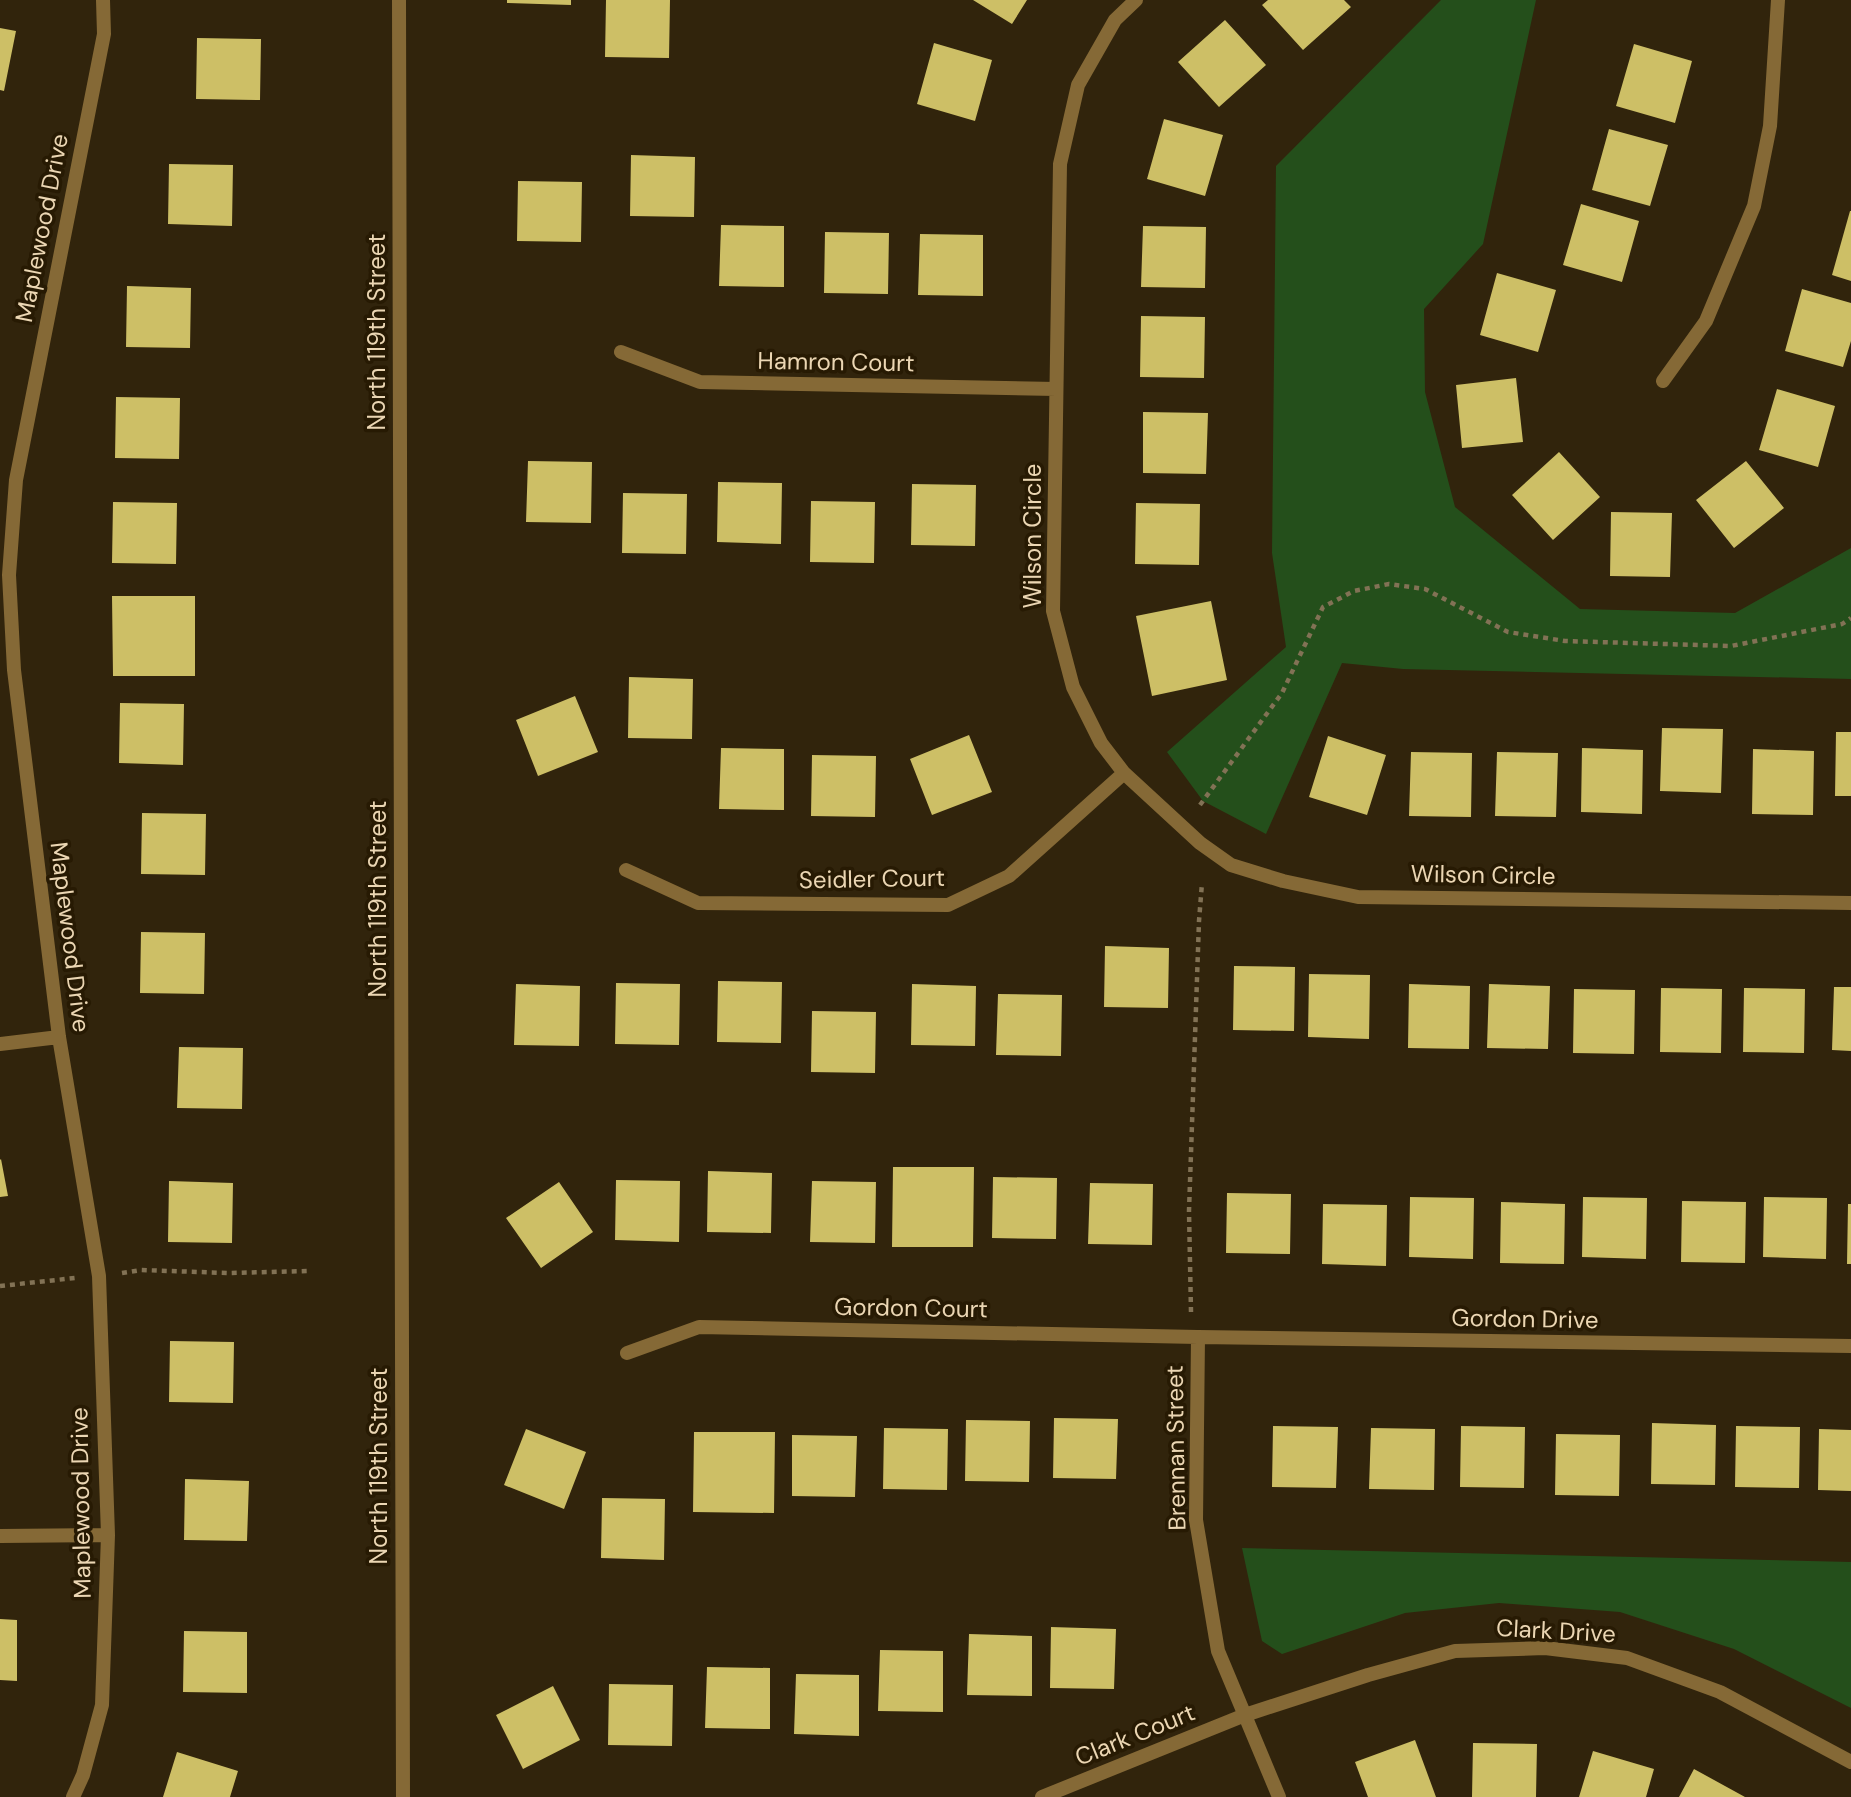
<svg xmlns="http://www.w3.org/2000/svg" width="1851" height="1797" font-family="'DM Sans',sans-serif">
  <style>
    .green { fill: #244f1b }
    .building { fill: #cdbf66 }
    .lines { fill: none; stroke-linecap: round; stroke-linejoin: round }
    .path { stroke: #827255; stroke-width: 4.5; stroke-dasharray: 5 5; stroke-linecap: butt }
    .minor { stroke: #856936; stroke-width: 14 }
    .tertiary { stroke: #856936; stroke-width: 14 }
    .labels { text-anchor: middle; stroke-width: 7; stroke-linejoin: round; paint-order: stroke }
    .street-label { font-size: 24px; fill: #ebd6b3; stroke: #271a03 }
  </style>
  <rect width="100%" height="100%" fill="#31240c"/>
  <path class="green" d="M1441,0H1536L1483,244L1424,309L1425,392L1455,507L1580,609L1735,613L1851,548V679L1403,669L1342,663L1266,834L1203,801L1167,752L1286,647L1272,553L1276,166Z
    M1242,1548L1851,1562V1708L1734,1649L1620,1612L1499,1603L1405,1613L1282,1654L1262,1641Z"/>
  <path class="building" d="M507,0H571V5L507,3Z
    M606,0H670L669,58L605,57Z
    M973,0H1027L1012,24Z
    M1268,0H1344L1351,7L1303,50L1262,5Z
    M1225,20L1266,65L1219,107L1178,62Z
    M0,28L16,31L4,91L0,90Z
    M197,38L261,39L260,100L196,99Z
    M934,43L992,60L975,121L917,104Z
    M1634,44L1692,61L1675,123L1616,106Z
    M1164,119L1223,135L1205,196L1147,179Z
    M1609,129L1668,145L1650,206L1592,190Z
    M631,155L695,157L694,217L630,216Z
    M169,164L233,165L232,226L168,224Z
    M518,181L582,182L581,242L517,241Z
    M1581,204L1639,221L1622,282L1563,265Z
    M1850,211H1851V281L1832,275Z
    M721,225L784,226V287L719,286Z
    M1143,226L1206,227L1205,288L1141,287Z
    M825,232L889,233L888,294L824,293Z
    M920,234L983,235V296L918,295Z
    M1497,273L1556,290L1538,352L1480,335Z
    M127,286L191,288L190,348L126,347Z
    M1802,289L1851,303V341L1843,367L1785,351Z
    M1141,316L1205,317L1204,378L1140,377Z
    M1516,378L1523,442L1462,448L1456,385Z
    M1777,389L1835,406L1818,467L1759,450Z
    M116,397L180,398L179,459L115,458Z
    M1143,412L1208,413L1206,474L1143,473Z
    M1559,452L1600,497L1553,540L1512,495Z
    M528,461L592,462L591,523L526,522Z
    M1746,461L1784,508L1734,548L1696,500Z
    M718,482L782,483L781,544L717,542Z
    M912,484L976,485L975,546L911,545Z
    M623,493L687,494L686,554L622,553Z
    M811,501L875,502L874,563L810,562Z
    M113,502L177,503L176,564L112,563Z
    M1136,503L1200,504L1199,565L1135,564Z
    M1611,512L1672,513L1670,577L1610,576Z
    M112,596H195V676H113Z
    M1211,601L1227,680L1152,696L1136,616Z
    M629,677L693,679L692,739L628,738Z
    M575,696L598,752L538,776L516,720Z
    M120,703L184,704L183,765L119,763Z
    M1662,728L1723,729L1721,793L1660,791Z
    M1836,732H1851V796H1835Z
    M969,735L992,792L932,815L910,759Z
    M1328,736L1386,755L1367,815L1309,797Z
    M721,748L784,749V810L719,809Z
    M1582,748L1643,750L1642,814L1581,812Z
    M1753,749L1814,751L1813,815L1752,814Z
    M1411,752L1472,753L1471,817L1409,816Z
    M1497,752L1558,753L1556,817L1495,816Z
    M812,755L876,756L875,817L811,816Z
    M142,813L206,814L205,875L141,874Z
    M141,932L205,933L204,994L140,993Z
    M1105,946L1169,948L1168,1008L1104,1007Z
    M1234,966L1295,967L1294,1031L1233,1030Z
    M1309,974L1370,975L1369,1039L1308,1037Z
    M718,981L782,982L781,1043L717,1042Z
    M616,983L680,984L679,1045L615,1044Z
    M516,984L580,986L579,1046L514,1045Z
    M912,984L976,986L975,1046L911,1045Z
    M1409,984L1470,986L1469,1049L1408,1048Z
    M1489,984L1550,986L1548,1049L1487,1048Z
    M1834,987H1851V1051L1832,1050Z
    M1661,988L1722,989L1721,1053L1660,1052Z
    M1744,988L1805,989L1804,1053L1743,1052Z
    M1574,989L1635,990L1634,1054L1573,1053Z
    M998,994L1062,995L1061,1056L996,1055Z
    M812,1011L876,1012L875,1073L811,1072Z
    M179,1047L243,1048L242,1109L177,1108Z
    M1,1159L8,1196L0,1197V1160Z
    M893,1167H974L973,1247H892Z
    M708,1171L772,1173L771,1233L707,1232Z
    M993,1177L1057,1178L1056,1239L992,1238Z
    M616,1180L680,1181L679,1242L615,1240Z
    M169,1181L233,1183L232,1243L168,1242Z
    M812,1181L876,1182L875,1243L810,1242Z
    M559,1182L593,1232L541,1268L506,1218Z
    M1090,1183L1153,1184L1152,1245L1088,1244Z
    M1227,1193L1291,1194L1290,1254L1226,1253Z
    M1410,1197L1474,1198L1473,1259L1409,1257Z
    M1583,1197L1647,1198L1646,1259L1582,1257Z
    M1764,1197L1827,1198L1826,1259L1763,1257Z
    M1682,1201L1746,1202L1745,1263L1681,1262Z
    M1501,1202L1565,1204L1564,1264L1500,1263Z
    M1323,1204L1387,1205L1386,1266L1322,1264Z
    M1848,1204H1851V1264H1847Z
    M170,1341L234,1342L233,1403L169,1402Z
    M1054,1418L1118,1419L1116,1479L1053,1478Z
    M966,1420L1030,1421L1029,1482L965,1481Z
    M1652,1423L1716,1425L1715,1485L1651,1484Z
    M1273,1426L1338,1427L1336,1488L1272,1487Z
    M1461,1426L1525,1427L1524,1488L1460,1487Z
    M1736,1426L1800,1427L1799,1488L1735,1487Z
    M884,1428L948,1429L947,1490L883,1489Z
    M1371,1428L1435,1429L1434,1490L1369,1489Z
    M526,1429L586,1452L564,1509L504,1485Z
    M1819,1429L1851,1430V1491L1818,1490Z
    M694,1432H775L774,1513L693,1512Z
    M1556,1434L1620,1435L1619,1496L1555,1495Z
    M792,1435L857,1436L855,1497L792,1496Z
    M185,1479L249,1481L247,1541L184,1540Z
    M602,1498L665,1499L664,1560L601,1558Z
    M0,1619L17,1620V1681L0,1680Z
    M1051,1627L1116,1629L1114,1689L1050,1688Z
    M184,1631L247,1632V1693L183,1692Z
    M969,1634L1032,1636V1696L967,1695Z
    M880,1650L943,1651V1712L878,1711Z
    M707,1667L770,1668V1729L705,1728Z
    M796,1674L859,1675V1736L794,1734Z
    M609,1684L673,1685L672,1746L608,1745Z
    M553,1686L580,1740L523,1769L496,1715Z
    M1415,1740L1436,1797H1368L1355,1762Z
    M1473,1743L1537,1744L1536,1797H1472Z
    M1593,1751L1654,1769L1646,1797H1579Z
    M177,1752L238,1771L230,1797H163Z
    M1694,1769L1745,1797H1679Z"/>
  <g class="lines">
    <path class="path" d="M1200,805L1282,693L1323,607L1354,591L1389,584L1425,589L1508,632L1565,641L1731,646L1842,624L1851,618
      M122,1273L141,1270L227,1273L309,1271
      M0,1286L75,1278
      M1191,1312L1189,1211L1199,921L1202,883"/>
    <path class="minor" d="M1136,0L1115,20L1078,85L1060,164L1053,611L1073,687L1101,743L1124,773L1200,843L1231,865L1283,881L1358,897L1851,903
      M621,352L700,382L1056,389
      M1663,381L1706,321L1754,206L1770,126L1778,0
      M626,870L698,903L948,905L1009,876L1124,773
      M0,1044L59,1037
      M1198,1337L1196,1520L1218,1651L1279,1797
      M627,1353L699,1327L1198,1337L1851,1346
      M0,1536L108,1535
      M73,1797L83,1775L102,1705L108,1535L99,1276L59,1037L14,670L9,575L16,480L104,34L103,0
      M1042,1797L1245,1715L1368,1675L1455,1651L1545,1648L1627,1658L1720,1692L1851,1762"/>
    <path class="tertiary" d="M399,0L403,1797"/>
  </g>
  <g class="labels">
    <g class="street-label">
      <text transform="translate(42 228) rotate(-79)" y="8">Maplewood Drive</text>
      <text transform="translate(377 332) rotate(-90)" y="8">North 119th Street</text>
      <text transform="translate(836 362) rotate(1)" y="8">Hamron Court</text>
      <text transform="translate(1033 536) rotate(-90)" y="8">Wilson Circle</text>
      <text transform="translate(1483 875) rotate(1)" y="8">Wilson Circle</text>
      <text transform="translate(872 879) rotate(-1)" y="8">Seidler Court</text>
      <text transform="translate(378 899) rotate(-90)" y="8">North 119th Street</text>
      <text transform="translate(70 937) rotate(83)" y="8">Maplewood Drive</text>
      <text transform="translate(911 1308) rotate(1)" y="8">Gordon Court</text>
      <text transform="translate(1525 1319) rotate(1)" y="8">Gordon Drive</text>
      <text transform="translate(1176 1448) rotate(-91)" y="8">Brennan Street</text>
      <text transform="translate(379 1466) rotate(-90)" y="8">North 119th Street</text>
      <text transform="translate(81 1503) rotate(-91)" y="8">Maplewood Drive</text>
      <text transform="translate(1556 1631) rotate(3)" y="8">Clark Drive</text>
      <text transform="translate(1135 1735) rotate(-22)" y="8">Clark Court</text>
    </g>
  </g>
</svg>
